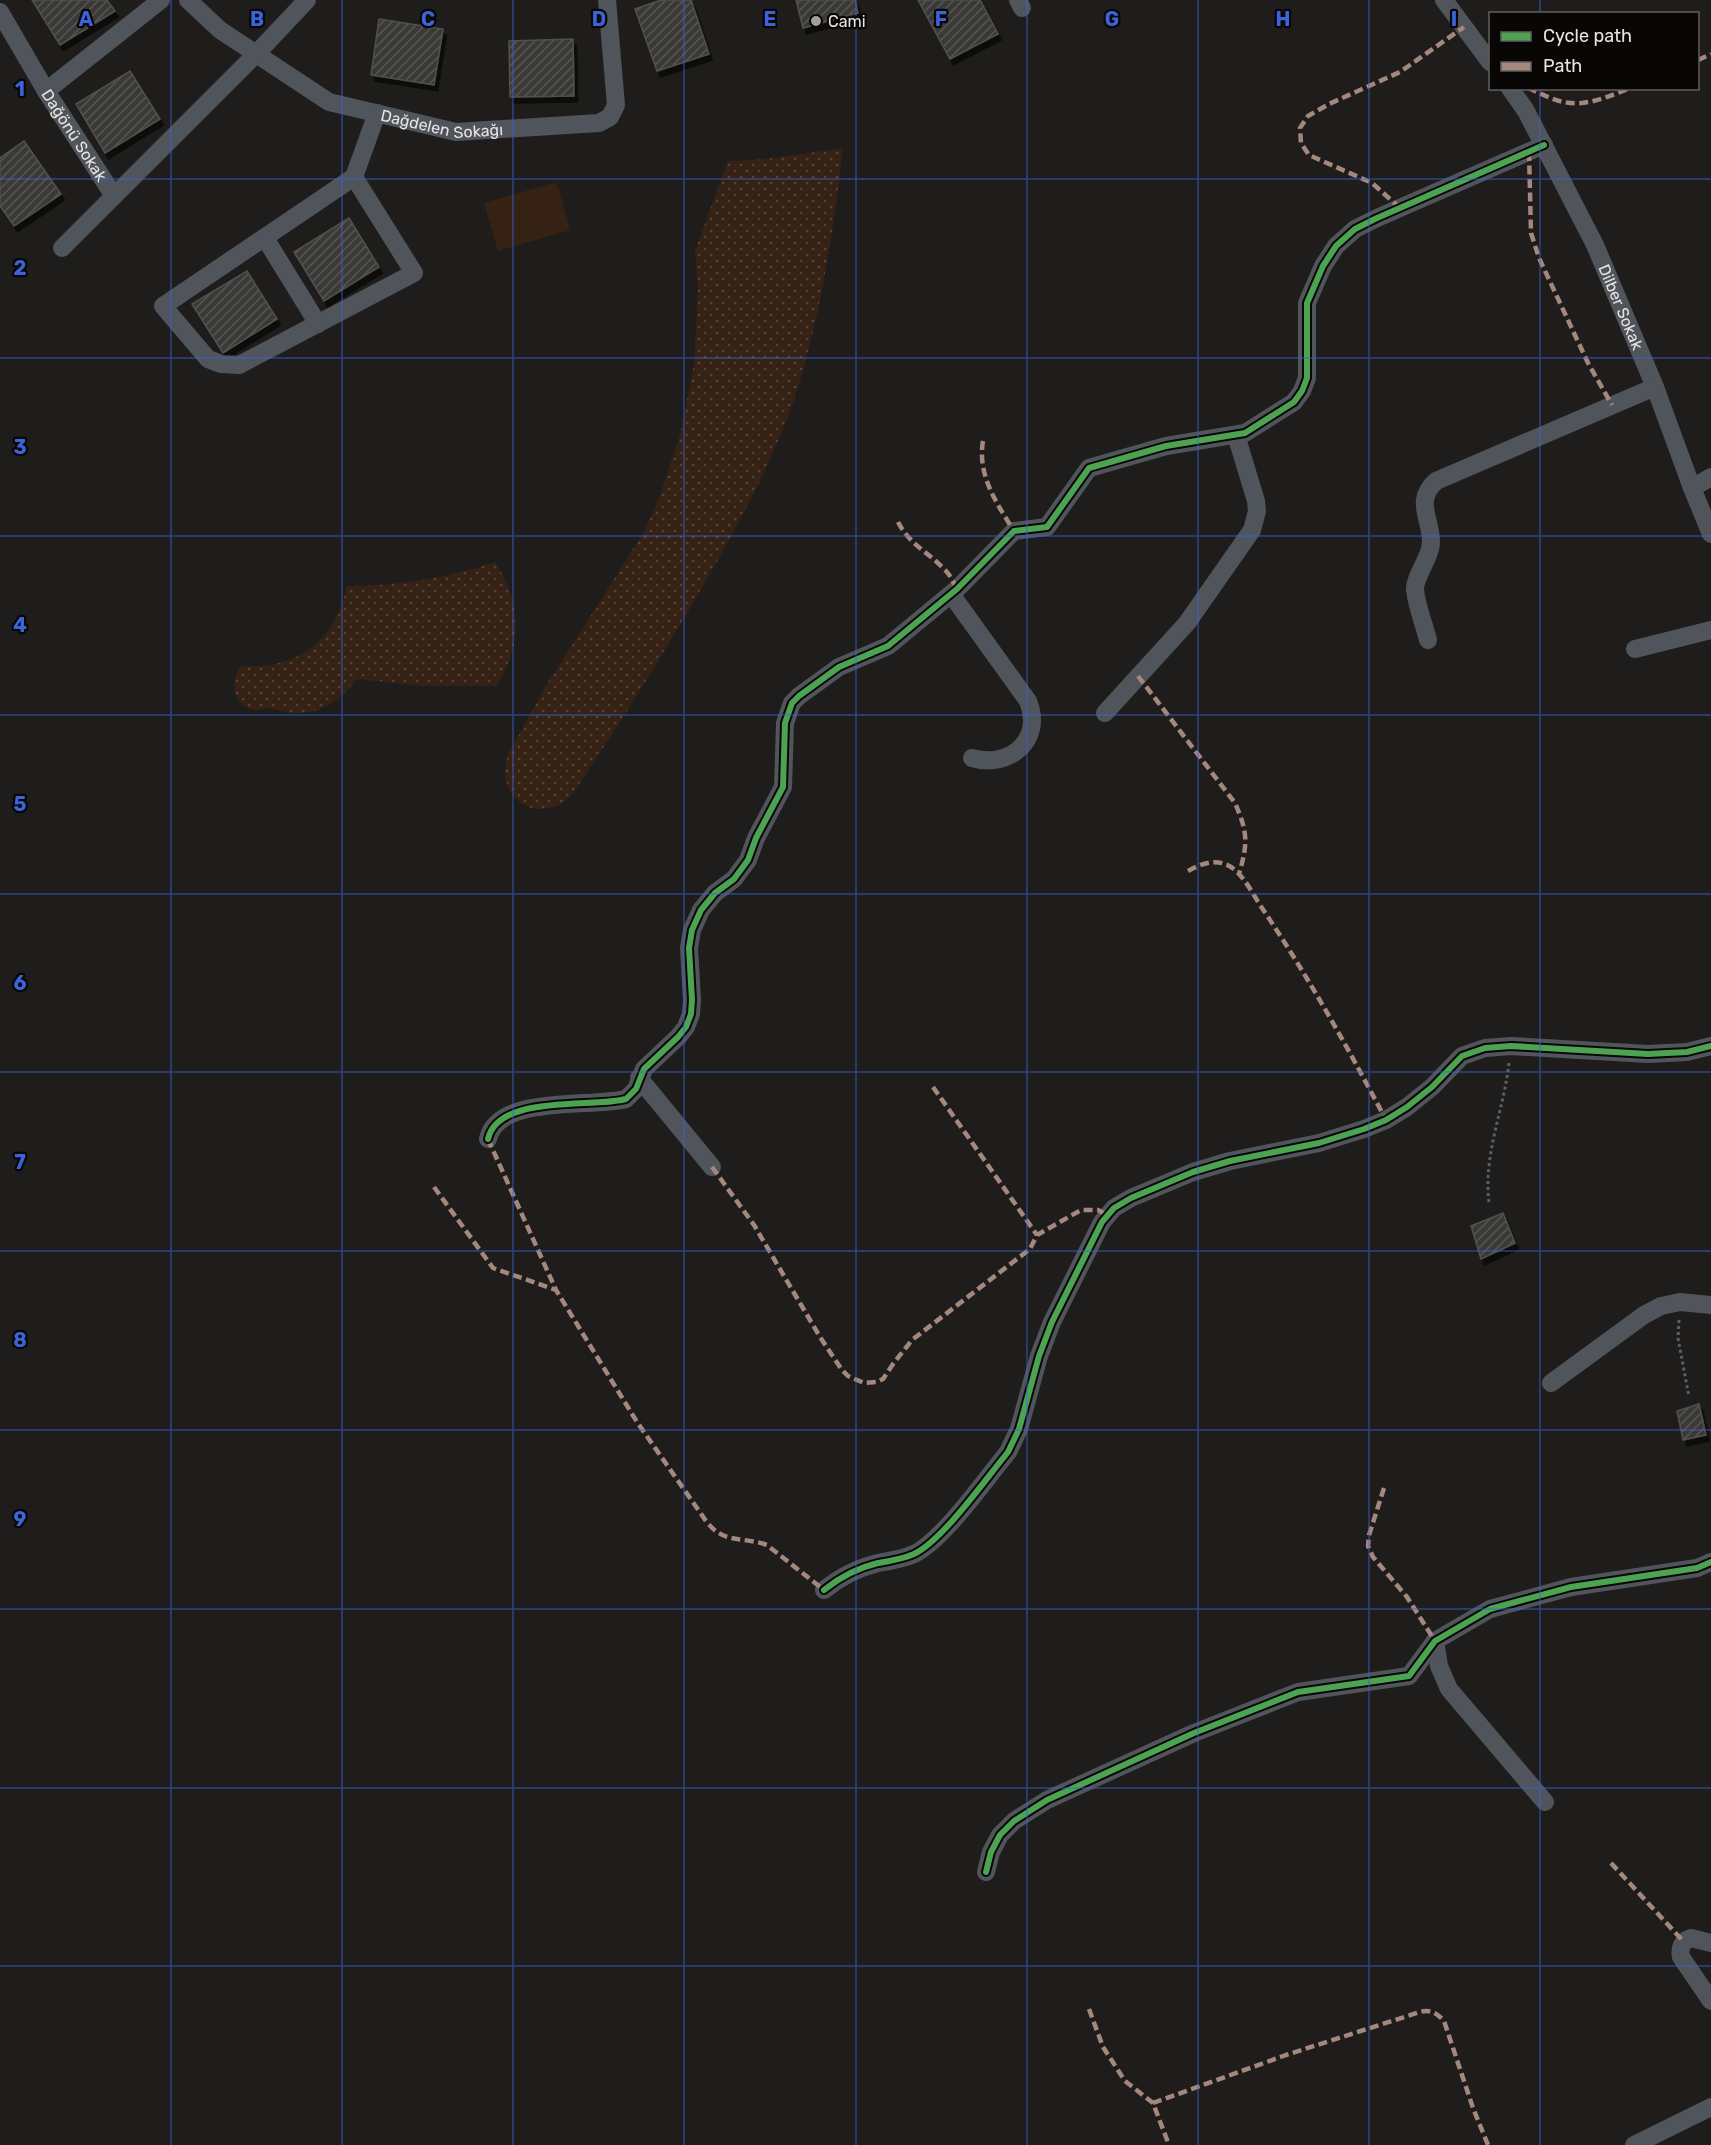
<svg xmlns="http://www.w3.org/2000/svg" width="1711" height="2145" font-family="Rubik,sans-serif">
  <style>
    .grass { fill: url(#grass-dots) }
    .pitch { fill: #352215 }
    .building { fill: url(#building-hatch); stroke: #52504e; stroke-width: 1.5; filter: url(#shadow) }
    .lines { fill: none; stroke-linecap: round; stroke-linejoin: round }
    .path { stroke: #5b5e62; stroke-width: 3; stroke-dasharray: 3 3; stroke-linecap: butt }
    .minor { stroke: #50555c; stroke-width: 18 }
    .quiet { stroke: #a5887d; stroke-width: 4.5; stroke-dasharray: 9 4.5; stroke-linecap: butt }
    .cycleway-casing { stroke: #090706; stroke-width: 10 }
    .cycleway { stroke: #4ca352; stroke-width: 6 }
    .grid { fill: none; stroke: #3b64da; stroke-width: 1.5; stroke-opacity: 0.55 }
    .poi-dot { fill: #a29e9c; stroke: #090706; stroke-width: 2 }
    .labels { text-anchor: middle; stroke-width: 4.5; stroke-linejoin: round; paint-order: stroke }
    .poi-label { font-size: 16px; fill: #e8e4e2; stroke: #090706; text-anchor: start }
    .street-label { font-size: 16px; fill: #e8e4e2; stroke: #090706 }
    .grid-label { font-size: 20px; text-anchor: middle; font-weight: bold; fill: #3b64da; stroke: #090706; stroke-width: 4.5; stroke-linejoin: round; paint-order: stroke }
  </style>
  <defs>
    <pattern id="grass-dots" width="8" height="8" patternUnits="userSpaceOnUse" patternTransform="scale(1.5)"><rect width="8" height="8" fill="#352215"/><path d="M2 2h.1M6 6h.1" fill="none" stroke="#524237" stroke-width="1.8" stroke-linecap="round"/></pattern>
    <pattern id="building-hatch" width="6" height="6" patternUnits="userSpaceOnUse" patternTransform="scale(1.5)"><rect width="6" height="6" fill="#3b3937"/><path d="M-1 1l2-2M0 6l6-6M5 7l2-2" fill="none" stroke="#575654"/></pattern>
    <filter id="shadow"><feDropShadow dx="3.5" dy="6" stdDeviation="0" flood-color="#0009"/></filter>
  </defs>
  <rect width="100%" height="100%" fill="#1f1d1b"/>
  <path class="grass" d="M843,148C833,232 821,316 795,397C774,459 743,515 711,572C668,647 622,720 574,792C543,830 490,799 509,753L544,689L644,532L658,501L680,435L694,365L698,289L695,251L728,161L767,159Z
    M495,562C522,604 523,644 496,686H423L357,679C341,700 320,715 293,713C285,713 278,709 270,708C264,708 258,711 251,709C232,703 230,680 241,666C297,670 336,641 347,586C398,586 446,578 495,562Z"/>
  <path class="pitch" d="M557,182L570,230L498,251L484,203Z"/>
  <path class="building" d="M32,0H107L115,11L60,45Z
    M661,0H691L709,54L657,71L635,9Z
    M796,0H855L858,13L803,28Z
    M918,0H980L998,34L950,59Z
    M379,19L443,29L434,85L371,75Z
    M573,39L574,96L510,97L509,41Z
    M130,71L160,119L105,153L76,104Z
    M24,141L61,194L14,226L0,206V158Z
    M349,218L379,267L324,301L294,252Z
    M247,271L277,319L223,353L192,304Z
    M1503,1213L1515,1243L1481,1259L1471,1226Z
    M1699,1404L1706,1435L1683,1440L1677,1411Z"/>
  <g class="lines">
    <path class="path" d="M1489,1202C1483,1155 1504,1109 1509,1063
      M1679,1320L1678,1338L1689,1397"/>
    <g class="minor">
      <path id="s1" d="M188,0L220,30L329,102L456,132L599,123L610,117L616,105L607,0"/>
      <path d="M1018,0L1022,8"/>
      <path d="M1444,0L1490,62"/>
      <path id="s2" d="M0,12L46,91L114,196"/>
      <path id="s3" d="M1510,88L1526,111L1595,245L1655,387L1692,488L1711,534"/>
      <path d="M46,91L161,0"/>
      <path d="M354,177L414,273L239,365L221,364L208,359L163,306L354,177L377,113"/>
      <path d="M265,238L318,324"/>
      <path d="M62,248L256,54L307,0"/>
      <path d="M1692,488L1711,477"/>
      <path d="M951,594L1028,701C1044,740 1009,769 972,758"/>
      <path d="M1428,640C1424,624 1417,607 1415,590C1414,577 1431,557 1431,542C1431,518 1414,501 1436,481L1655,387"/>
      <path d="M1635,649L1711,630"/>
      <path d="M1105,713L1187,623L1252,530L1257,511L1256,501L1236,435"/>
      <path d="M639,1078L712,1167"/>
      <path d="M488,1139C498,1094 592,1108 626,1099L636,1089L644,1069L678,1037L686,1027L691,1014L692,1000L689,948L692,930L701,910L715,893L734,879L748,860L756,838L783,787L785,723L792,703L799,696L839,667L888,646L957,589L1014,531L1047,527L1089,468L1166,446L1245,433L1294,402L1302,391L1307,378V303L1323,266L1336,246L1355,229L1377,218L1544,145"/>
      <path d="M1551,1383L1644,1315L1661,1306L1680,1302L1711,1305"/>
      <path d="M824,1590C840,1577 857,1568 878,1563C890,1561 903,1559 914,1554C941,1541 980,1487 1000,1462L1008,1452L1019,1429L1039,1356L1052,1322L1102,1222L1114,1208L1131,1198L1193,1172L1230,1161L1319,1143L1364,1129L1386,1120L1407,1107L1432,1087L1462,1056L1485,1048L1511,1046L1648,1054L1687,1052L1711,1046"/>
      <path d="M1435,1641L1439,1666L1449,1689L1545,1802"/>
      <path d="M986,1872L991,1852L1000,1835L1014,1821L1047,1800L1194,1733L1298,1692L1409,1676L1435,1641L1490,1609L1571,1587L1697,1568L1711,1562"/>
      <path d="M1711,1943L1691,1938C1682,1941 1679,1948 1681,1957L1711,2001"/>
      <path d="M1634,2145L1711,2107"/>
    </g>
    <path class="quiet" d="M1698,60L1711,54
      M1528,88C1540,93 1552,100 1564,102C1586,107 1610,96 1630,88
      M1529,152L1531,233L1539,258L1588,363L1612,405
      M1400,208L1372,183L1309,155L1301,143L1300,128L1308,116L1329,104L1400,72L1464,27
      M983,441C977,475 997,504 1014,531
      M898,522C910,545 927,551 944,569C950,574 953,582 957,589
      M1138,676L1235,803C1248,833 1248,843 1239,874
      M1188,871C1202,863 1217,858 1231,867C1245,876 1254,897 1264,911C1309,978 1348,1048 1386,1120
      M933,1087L1037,1235
      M488,1139L556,1290L637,1422L706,1521C724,1545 743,1536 767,1545L824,1590
      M712,1167L754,1225L820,1337L842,1370L848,1376L864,1383L877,1382L883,1379L893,1364L912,1340L1030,1249L1037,1235L1081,1210H1098L1107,1215
      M434,1187L493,1268L556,1290
      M1384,1488L1369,1535L1368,1546L1373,1557L1407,1597L1435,1641
      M1611,1863L1684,1942
      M1089,2009L1103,2047L1125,2081L1153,2103L1169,2145
      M1153,2103L1286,2055L1420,2012C1430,2009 1437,2013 1444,2021L1473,2108L1488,2145"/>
    <g class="cycleway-casing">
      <path id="cycleway" d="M488,1139C498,1094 592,1108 626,1099L636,1089L644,1069L678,1037L686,1027L691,1014L692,1000L689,948L692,930L701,910L715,893L734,879L748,860L756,838L783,787L785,723L792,703L799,696L839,667L888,646L957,589L1014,531L1047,527L1089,468L1166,446L1245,433L1294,402L1302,391L1307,378V303L1323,266L1336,246L1355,229L1377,218L1544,145
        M824,1590C840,1577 857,1568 878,1563C890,1561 903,1559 914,1554C941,1541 980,1487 1000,1462L1008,1452L1019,1429L1039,1356L1052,1322L1102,1222L1114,1208L1131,1198L1193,1172L1230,1161L1319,1143L1364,1129L1386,1120L1407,1107L1432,1087L1462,1056L1485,1048L1511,1046L1648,1054L1687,1052L1711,1046
        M986,1872L991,1852L1000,1835L1014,1821L1047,1800L1194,1733L1298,1692L1409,1676L1435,1641L1490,1609L1571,1587L1697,1568L1711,1562"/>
    </g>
    <use href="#cycleway" class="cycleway"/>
  </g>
  <path class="grid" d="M171,0V2145M342,0V2145M513,0V2145M684,0V2145M856,0V2145M1027,0V2145M1198,0V2145M1369,0V2145M1540,0V14M1540,88V2145M0,179H1711M0,358H1711M0,536H1711M0,715H1711M0,894H1711M0,1072H1711M0,1251H1711M0,1430H1711M0,1609H1711M0,1788H1711M0,1966H1711"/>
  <circle class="poi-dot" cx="816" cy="21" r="6"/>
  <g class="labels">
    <g class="poi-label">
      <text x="828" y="27">Cami</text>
    </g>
    <g class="street-label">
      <text dy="6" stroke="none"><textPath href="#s1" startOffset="290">Dağdelen Sokağı</textPath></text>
      <text dy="6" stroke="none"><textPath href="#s2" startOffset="144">Dağönü Sokak</textPath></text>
      <text dy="6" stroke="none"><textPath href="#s3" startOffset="246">Dilber Sokak</textPath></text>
    </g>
  </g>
  <g class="grid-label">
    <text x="86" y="26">A</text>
    <text x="257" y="26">B</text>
    <text x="428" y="26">C</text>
    <text x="599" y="26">D</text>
    <text x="770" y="26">E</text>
    <text x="941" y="26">F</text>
    <text x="1112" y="26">G</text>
    <text x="1283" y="26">H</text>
    <text x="1454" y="26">I</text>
    <text x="20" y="96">1</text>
    <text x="20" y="275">2</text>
    <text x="20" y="454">3</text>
    <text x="20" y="632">4</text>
    <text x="20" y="811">5</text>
    <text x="20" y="990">6</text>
    <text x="20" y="1169">7</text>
    <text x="20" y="1347">8</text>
    <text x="20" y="1526">9</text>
  </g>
  <rect x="1489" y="12" width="210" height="78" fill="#090706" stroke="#625f5e" stroke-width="1.5"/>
  <rect x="1501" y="32" width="30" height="9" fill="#4ca352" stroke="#625f5e" stroke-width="1.5"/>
  <text x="1543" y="42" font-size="18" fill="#e8e4e2">Cycle path</text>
  <rect x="1501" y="62" width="30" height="9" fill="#a5887d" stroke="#625f5e" stroke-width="1.5"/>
  <text x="1543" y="72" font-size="18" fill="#e8e4e2">Path</text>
</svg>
